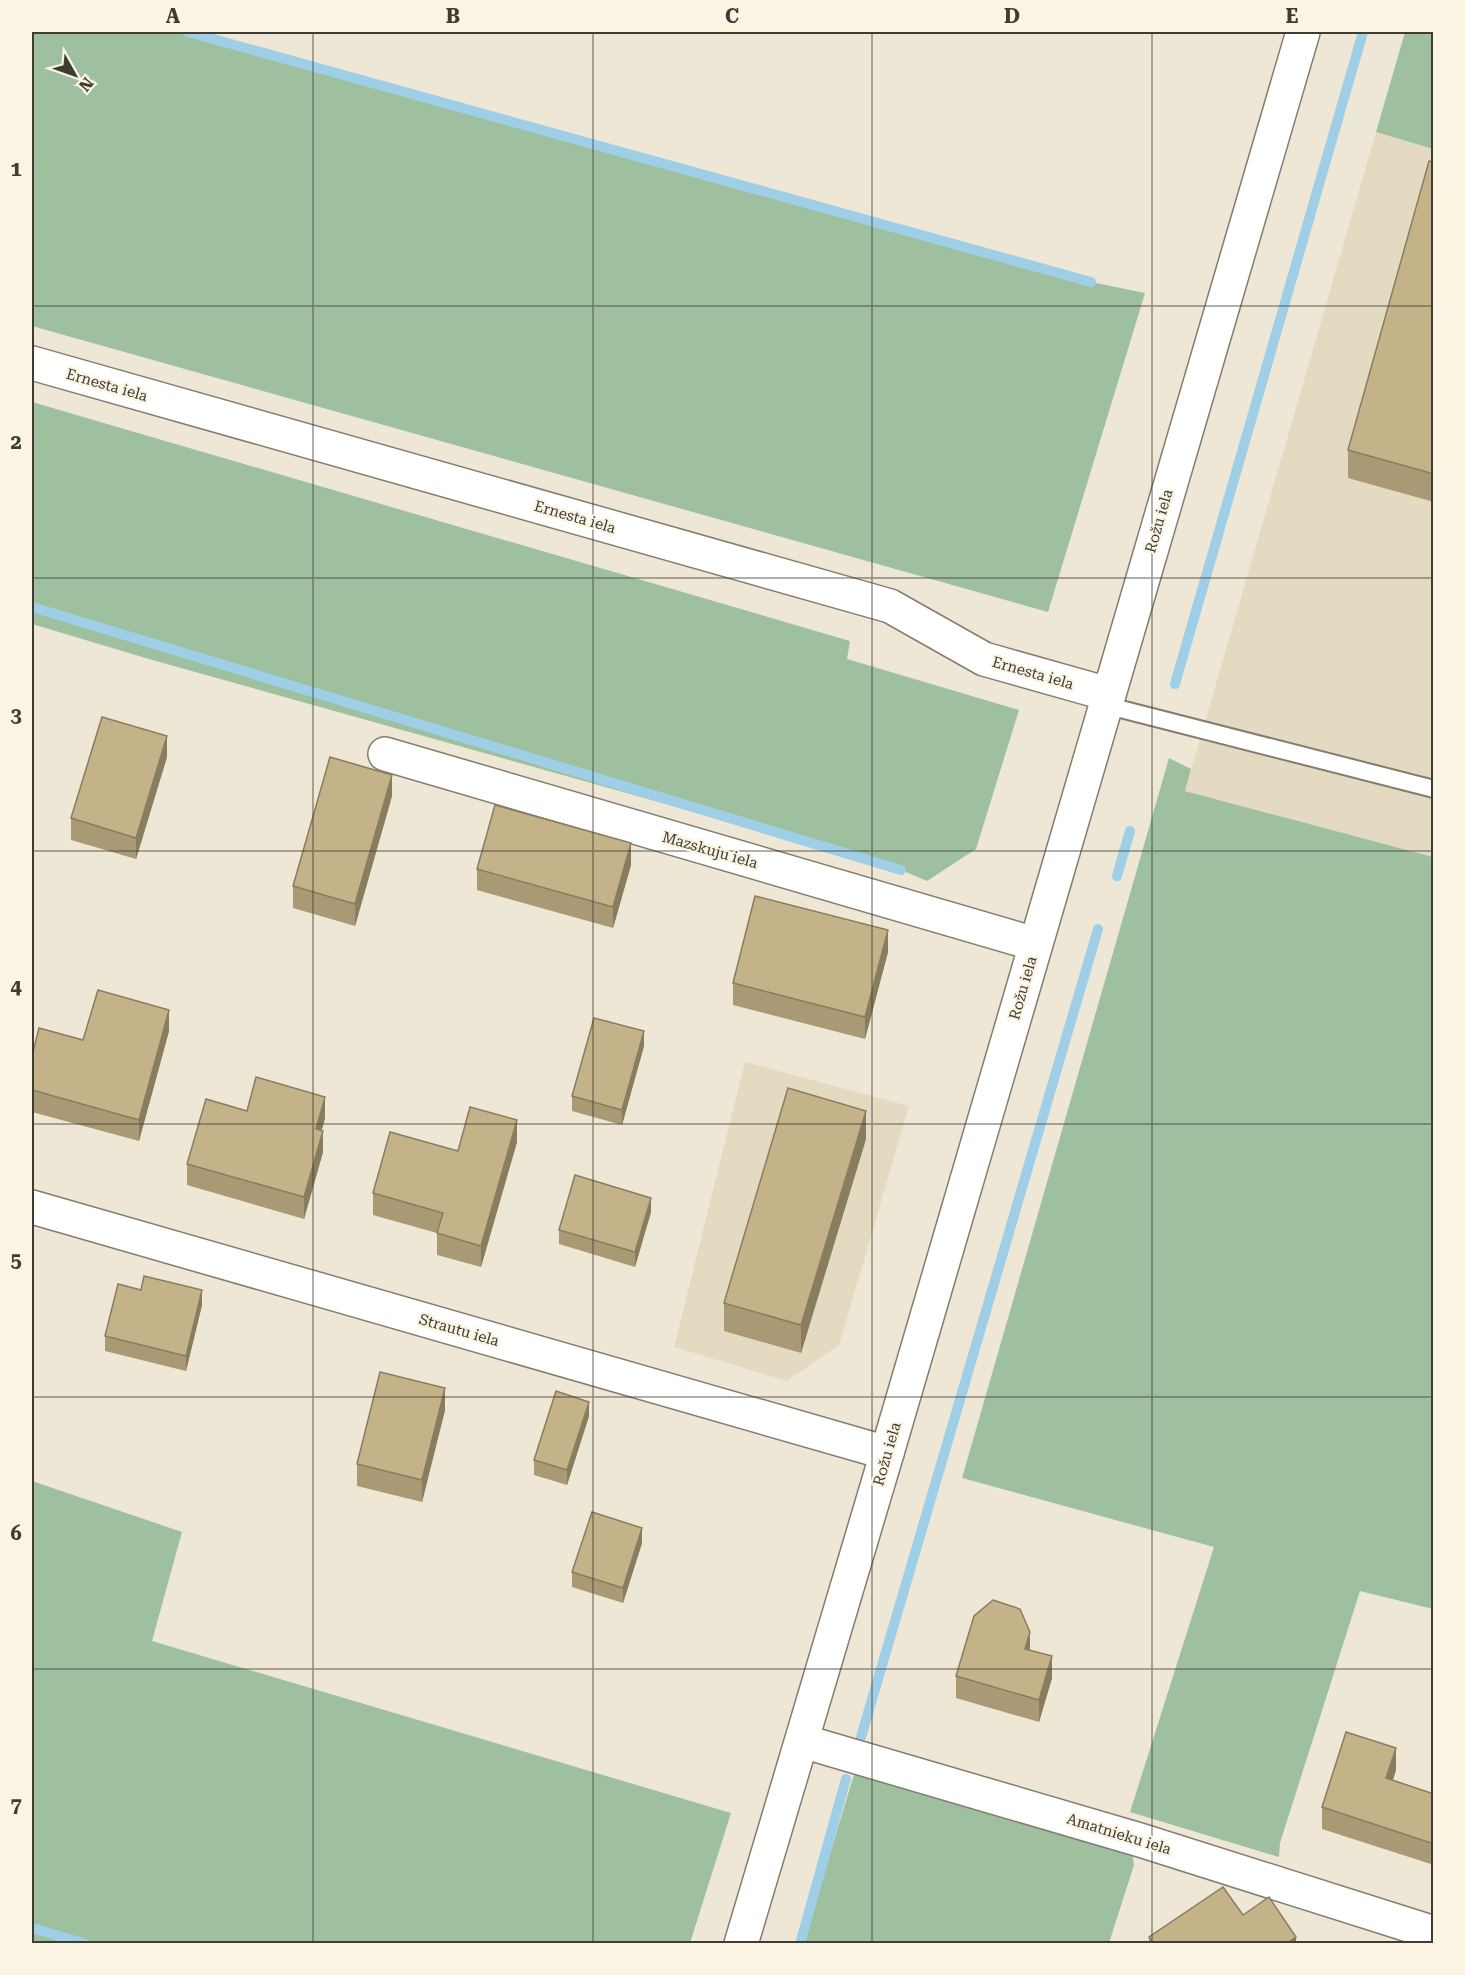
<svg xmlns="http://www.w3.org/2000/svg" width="1465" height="1975" font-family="'Roboto Serif',serif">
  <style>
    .built { fill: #e4dac2 }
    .green { fill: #9ec09e }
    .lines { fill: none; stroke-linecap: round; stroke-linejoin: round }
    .stream { stroke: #9ecfe7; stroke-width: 10 }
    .service-casing { stroke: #837d6e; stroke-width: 20 }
    .minor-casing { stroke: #837d6e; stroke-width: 36 }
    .tertiary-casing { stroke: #837d6e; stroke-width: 36 }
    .service { stroke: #fff; stroke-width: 16 }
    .minor { stroke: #fff; stroke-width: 33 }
    .tertiary { stroke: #fff; stroke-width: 33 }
    .wall { fill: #a99a75 }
    .shaded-wall { fill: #897d5f }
    .building { fill: #c4b388; stroke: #897d5f; stroke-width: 1.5 }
    .grid { fill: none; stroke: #3f3c35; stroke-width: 1.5; stroke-opacity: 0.55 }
    .labels { text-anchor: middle; stroke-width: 4.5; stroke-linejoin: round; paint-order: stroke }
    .street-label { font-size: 15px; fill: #3f3c35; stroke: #fbf4e3 }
    .neatline { fill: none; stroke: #3f3c35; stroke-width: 2 }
    .grid-label { font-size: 20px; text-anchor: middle; font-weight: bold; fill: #3f3c35 }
  </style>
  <rect width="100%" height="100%" fill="#eee7d6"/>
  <path class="built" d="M1376,132L1433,149V857L1185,791Z
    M745,1062L909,1106L839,1345L787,1381L674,1347Z"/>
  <path class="green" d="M32,32H183L1091,282L1145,293L1048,612L32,326Z
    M1405,32H1433V149L1376,132Z
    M32,402L850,641L847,659L1019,710L976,849L927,881L901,870L149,659L32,624Z
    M1169,758L1191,769L1185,791L1433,857V1609L1360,1591L1280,1843L1279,1857L1130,1812L1214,1547L962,1478Z
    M32,1481L182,1532L152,1641L731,1813L690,1943H32Z
    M855,1771L1132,1852L1134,1865L1109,1943L803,1944Z"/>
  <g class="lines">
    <path class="stream" d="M188,32L1091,282
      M32,607L901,870
      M1175,684L1363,32
      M1117,876L1130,831
      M861,1737L1098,929
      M32,1928L86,1944
      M800,1944L846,1779"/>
    <g class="service-casing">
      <path id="service" d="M1105,705L1434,789"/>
    </g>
    <g class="minor-casing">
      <path id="minor" d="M32,363L890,606L984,659L1108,694
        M385,754L1035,944
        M32,1207L887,1453
        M802,1741L1140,1840L1434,1933"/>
    </g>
    <g class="tertiary-casing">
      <path id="tertiary" d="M741,1944L887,1453L1303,32"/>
    </g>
    <use href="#service" class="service"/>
    <use href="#minor" class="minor"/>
    <use href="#tertiary" class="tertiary"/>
  </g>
  <path class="wall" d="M1434,162V502L1348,478V450Z
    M167,757L136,859L71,840V818Z
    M392,796L355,926L293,908V886Z
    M631,865L613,928L477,890V869Z
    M888,952L865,1039L733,1005V983Z
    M169,1031L139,1141L32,1112V1056L83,1040Z
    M644,1046L622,1125L572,1111V1096Z
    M325,1118L322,1130L323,1152L304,1219L187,1185V1164Z
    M866,1139L801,1353L724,1331V1303Z
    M517,1142L481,1267L437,1255V1233L373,1215V1193L458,1151Z
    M651,1212L635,1267L559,1244V1230Z
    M202,1305L186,1371L105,1351V1336Z
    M445,1410L422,1502L357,1486V1464Z
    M589,1416L567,1485L534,1475V1460Z
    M642,1543L623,1603L572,1587V1572Z
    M1030,1650L1052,1678L1039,1722L956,1698V1676Z
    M1396,1770L1393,1780L1434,1794V1865L1322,1829V1807Z
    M1243,1915L1296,1944H1149V1937Z"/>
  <path class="shaded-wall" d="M167,736V757L136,859V838Z
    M392,775V796L355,926V904Z
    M631,843V865L613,928V907Z
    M888,930V952L865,1039V1017Z
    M169,1010V1031L139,1141V1120Z
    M644,1031V1046L622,1125V1110Z
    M325,1097V1118L316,1150V1129Z
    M866,1111V1139L801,1353V1325Z
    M517,1120V1142L481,1267V1246Z
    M323,1131V1152L304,1219V1197Z
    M651,1198V1212L635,1267V1252Z
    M202,1290V1305L186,1371V1356Z
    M445,1388V1410L422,1502V1480Z
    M589,1402V1416L567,1485V1470Z
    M642,1528V1543L623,1603V1588Z
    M1030,1632V1653L1025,1649Z
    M1052,1656V1678L1039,1722V1700Z
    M1396,1748V1770L1386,1800V1778Z
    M1296,1937V1944H1286Z"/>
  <path class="building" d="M1429,161L1434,162V474L1348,450Z
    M102,717L167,736L136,838L71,818Z
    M330,757L392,775L355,904L293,886Z
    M495,805L631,843L613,907L477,869Z
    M755,896L888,930L865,1017L733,983Z
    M98,990L169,1010L139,1120L32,1090V1056L39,1028L83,1040Z
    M594,1018L644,1031L622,1110L572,1096Z
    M256,1077L325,1097L316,1129L323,1131L304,1197L187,1164L206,1099L247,1111Z
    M788,1088L866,1111L801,1325L724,1303Z
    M470,1107L517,1120L481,1246L437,1233L443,1213L373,1193L390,1132L458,1151Z
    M575,1175L651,1198L635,1252L559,1230Z
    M144,1276L202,1290L186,1356L105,1336L118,1284L141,1290Z
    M380,1372L445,1388L422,1480L357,1464Z
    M556,1391L589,1402L567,1470L534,1460Z
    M592,1512L642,1528L623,1588L572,1572Z
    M993,1600L1020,1609L1030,1632L1025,1649L1052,1656L1039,1700L956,1676L974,1616Z
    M1346,1732L1396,1748L1386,1778L1434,1794V1844L1322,1807Z
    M1223,1887L1243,1915L1269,1897L1296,1937L1286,1944H1153L1149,1937Z"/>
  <path class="grid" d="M313,32V1944M593,32V1944M872,32V1944M1152,32V1944M32,306H1434M32,578H1434M32,851H1434M32,1124H1434M32,1397H1434M32,1669H1434"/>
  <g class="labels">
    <g class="street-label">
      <text transform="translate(107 385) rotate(16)" y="5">Ernesta iela</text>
      <text transform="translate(575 517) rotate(16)" y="5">Ernesta iela</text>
      <text transform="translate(1159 521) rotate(-74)" y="5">Rožu iela</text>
      <text transform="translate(1033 673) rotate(16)" y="5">Ernesta iela</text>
      <text transform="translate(710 850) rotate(16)" y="5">Mazskuju iela</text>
      <text transform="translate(1023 988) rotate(-74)" y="5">Rožu iela</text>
      <text transform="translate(459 1330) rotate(16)" y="5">Strautu iela</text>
      <text transform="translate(887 1454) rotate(-74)" y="5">Rožu iela</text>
      <text transform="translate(1119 1834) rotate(17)" y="5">Amatnieku iela</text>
    </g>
  </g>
  <rect width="1465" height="1975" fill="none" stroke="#fbf4e3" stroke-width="66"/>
  <g transform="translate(75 75) rotate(130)" stroke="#fbf4e3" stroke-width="4.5" paint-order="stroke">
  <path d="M0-4.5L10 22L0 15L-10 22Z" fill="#3f3c35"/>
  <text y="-9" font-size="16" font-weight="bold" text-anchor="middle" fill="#3f3c35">N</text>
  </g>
  <rect x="33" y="33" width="1399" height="1909" class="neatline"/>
  <g class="grid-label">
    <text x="173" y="23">A</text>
    <text x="453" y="23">B</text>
    <text x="732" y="23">C</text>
    <text x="1012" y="23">D</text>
    <text x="1292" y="23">E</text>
    <text x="16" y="176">1</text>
    <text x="16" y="449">2</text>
    <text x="16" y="722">3</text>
    <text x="16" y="994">4</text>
    <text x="16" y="1267">5</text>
    <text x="16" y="1540">6</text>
    <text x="16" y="1812">7</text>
  </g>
</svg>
